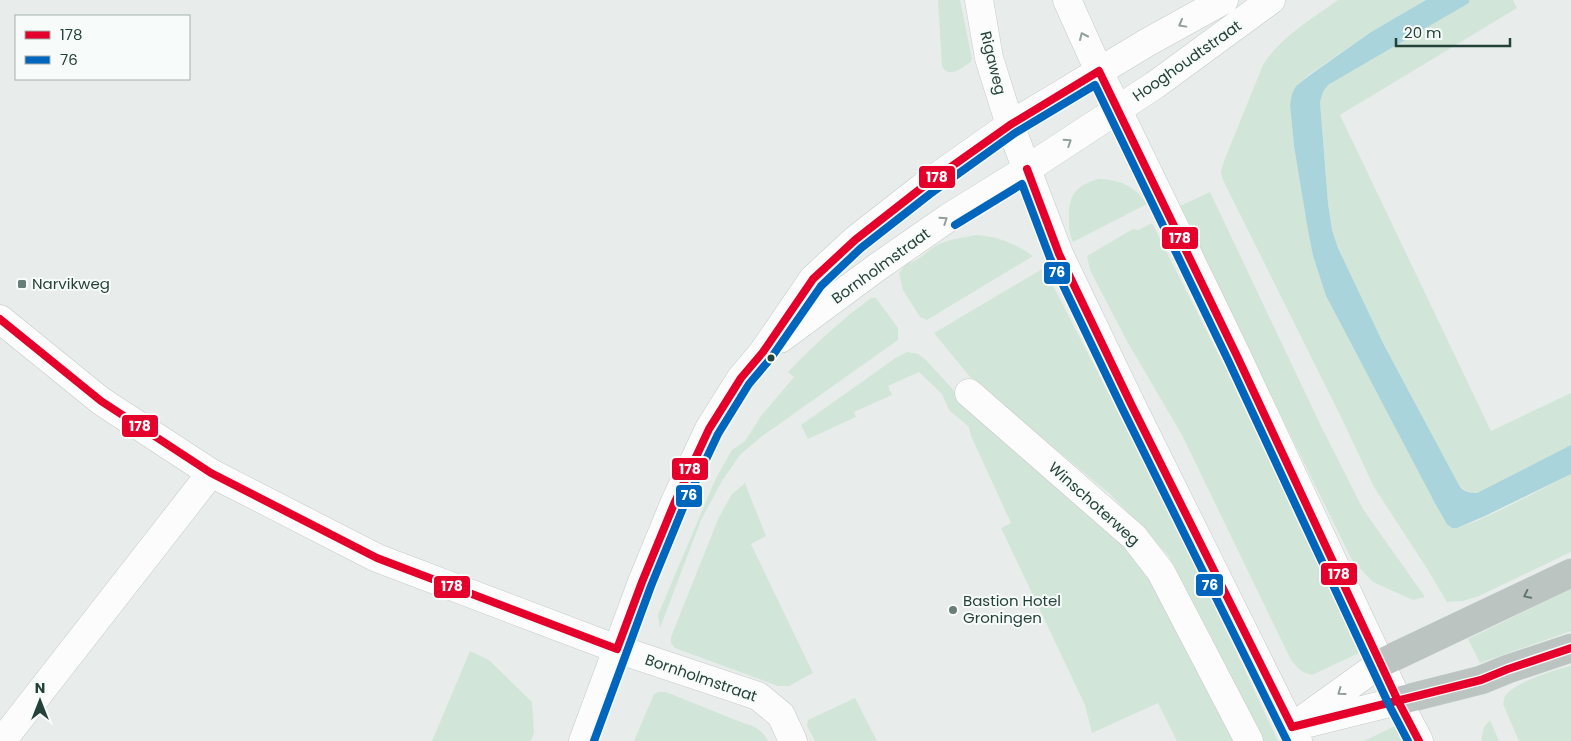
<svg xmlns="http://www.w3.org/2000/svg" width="1571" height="741" font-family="Poppins,sans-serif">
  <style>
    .green { fill: #d1e6d8 }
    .water { fill: #a9d4db }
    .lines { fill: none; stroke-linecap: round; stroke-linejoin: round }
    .street-casing { stroke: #c5cac8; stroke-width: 29 }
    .secondary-casing { stroke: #c3cbc8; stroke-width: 29 }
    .highway-casing { stroke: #c3ccc9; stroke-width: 29 }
    .street { stroke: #fcfcfc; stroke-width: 28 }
    .secondary { stroke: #fcfcfc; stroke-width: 28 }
    .highway { stroke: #bcc4c2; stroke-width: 28 }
    .bus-1-casing { stroke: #f7fbf9; stroke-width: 11 }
    .bus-2-casing { stroke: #f7fbf9; stroke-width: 11 }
    .bus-1 { stroke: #e4002b; stroke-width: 8 }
    .bus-2 { stroke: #0065bd; stroke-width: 8 }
    .oneway { stroke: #909f9b }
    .oneway2 { stroke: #617670 }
    .poi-dot { fill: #697e78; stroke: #f7fbf9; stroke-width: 2 }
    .bus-dot { fill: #24423a; stroke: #f7fbf9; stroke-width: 2 }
    .labels { text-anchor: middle; stroke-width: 4; stroke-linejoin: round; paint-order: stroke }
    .street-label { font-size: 15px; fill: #24423a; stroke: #f7fbf9 }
    .poi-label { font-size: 15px; fill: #24423a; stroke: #f7fbf9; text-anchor: start }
    .line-badge { stroke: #f7fbf9; stroke-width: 2 }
    .badge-label { font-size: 14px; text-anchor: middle; font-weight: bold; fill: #fff }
  </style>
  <rect width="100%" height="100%" fill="#e8edeb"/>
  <path class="green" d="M938,0H960L972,59L971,62C962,67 949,80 942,66Z
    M1338,0H1426L1371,32L1310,74L1296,86L1290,105L1294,146L1313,256L1326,296L1360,361L1452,528C1467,530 1551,484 1571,474V552L1479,596L1463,601L1447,602L1426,567L1374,487L1342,419L1222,178L1221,171L1224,161L1263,65C1279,38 1313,18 1338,0Z
    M1469,0H1513L1517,8L1340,115L1491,431L1571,393V445L1477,493H1470L1460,487L1384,345L1338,248L1332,230L1328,203L1320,102L1323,92L1328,85L1469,3Z
    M1098,179C1118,179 1136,186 1147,204L1073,242C1069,234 1069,227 1069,219C1068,195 1076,186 1098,179Z
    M1210,192L1321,426L1363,509L1425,597L1413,600L1373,582L1352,560L1178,207Z
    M1152,223L1225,367L1361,652L1312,675C1302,673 1297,668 1291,660L1182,435L1128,343L1090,270L1087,256L1133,229L1138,230Z
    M976,235C997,236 1016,244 1033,256L927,320L920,317L903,290L899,273L907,263C920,261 923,254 934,247C946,239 962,238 976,235Z
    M1044,268L1180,532L1278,741H1261L1211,636L1168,555L1111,495L1024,423L982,385L970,377L934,333Z
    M871,298H876L898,328V340L761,437L740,455L722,481L701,520L660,628L658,615L716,478L732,450L745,441L761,416L794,377L788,372C814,345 841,320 871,298Z
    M907,352L918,354L926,360L959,396L1127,544L1150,582L1190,656L1234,741H1177L1158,703L1092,733L1085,705L1001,528L1011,523L971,436L969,427L949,410L942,394L919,372L888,386L892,395L854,412L856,417L808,439L801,425L897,357Z
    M745,483L766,536L751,544L813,673L789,686H778L675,648L671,643V637L719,517L732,494Z
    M1571,589V631L1480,663L1468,639Z
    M470,651L489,660L532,702L534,733L531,741H432Z
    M1571,666V741H1519L1503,704C1504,701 1504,699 1505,696C1515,682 1554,670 1571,666Z
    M659,692H666L743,723C755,726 761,729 768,741H634L654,694Z
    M855,698L877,741H815L807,726L808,720Z
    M1490,720L1499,741H1481L1484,727Z
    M1397,725L1405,741H1364Z"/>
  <path class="water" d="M1426,0H1469V3L1328,85L1323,92L1320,102L1328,203L1332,230L1338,248L1384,345L1460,487C1465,492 1470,493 1477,493L1571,445V474L1485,516L1457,528H1452L1447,524L1436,505L1326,296L1313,256L1308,230L1294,146L1290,105L1292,94L1296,86L1310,75L1371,32Z"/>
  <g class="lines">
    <g class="street-casing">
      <path id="street" d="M979,0L989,58L1010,125
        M1067,0L1099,71
        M969,393L1134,537L1161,572L1249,741
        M617,649L758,696L781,715L793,741
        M2,741L211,473"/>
    </g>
    <g class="secondary-casing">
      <path id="secondary" d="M1099,71L1237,356L1398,701L1419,741
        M1010,125L1059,254L1131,404L1298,741
        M0,319L101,401L211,473L377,558L617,649
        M780,339L876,268L948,218L1027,169L1155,85L1271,0
        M1305,724L1398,701
        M1292,727L1381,663
        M583,741L642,582L674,504L709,429L741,378L763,352L813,279L855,240L924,186L1010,125L1148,42L1224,0"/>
    </g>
    <g class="highway-casing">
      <path id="highway" d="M1381,663L1571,573
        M1398,701L1481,680L1508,669L1571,648"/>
    </g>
    <use href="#street" class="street"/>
    <use href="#secondary" class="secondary"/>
    <use href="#highway" class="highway"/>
    <g class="bus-1-casing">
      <path id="bus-1" d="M1099,71L1237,356L1398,701L1419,741
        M1027,169L1059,254L1131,404L1292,727
        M0,319L101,401L211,473L377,558L617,649
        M617,649L642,582L674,504L709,429L741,378L763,352L813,279L855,240L924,186L1010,125L1099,71
        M1292,727L1481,680L1508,669L1571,648"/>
    </g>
    <g class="bus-2-casing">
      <path id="bus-2" d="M955,225L1022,184L1050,258L1122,408L1287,741
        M594,741L651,586L683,508L718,434L749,384L771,358L821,286L861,248L930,194L1015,133L1095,85L1228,360L1389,705L1408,741"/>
    </g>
    <use href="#bus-1" class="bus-1"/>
    <use href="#bus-2" class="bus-2"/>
  </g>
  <defs><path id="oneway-chevron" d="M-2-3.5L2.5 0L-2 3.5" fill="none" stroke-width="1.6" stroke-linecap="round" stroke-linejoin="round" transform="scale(1.25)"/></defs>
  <g class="oneway">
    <use href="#oneway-chevron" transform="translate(1182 24) rotate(151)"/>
    <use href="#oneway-chevron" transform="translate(1083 36) rotate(-114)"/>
    <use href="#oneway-chevron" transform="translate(1068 142) rotate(-33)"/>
    <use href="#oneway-chevron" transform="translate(944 220) rotate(-34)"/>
    <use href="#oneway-chevron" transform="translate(1341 692) rotate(144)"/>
  </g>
  <use class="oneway2" href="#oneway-chevron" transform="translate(1527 595) rotate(154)"/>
  <g class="poi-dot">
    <rect x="17" y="279" width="10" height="10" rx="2.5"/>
    <circle cx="953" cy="610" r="5"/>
  </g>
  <circle class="bus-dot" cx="771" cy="358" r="4.5"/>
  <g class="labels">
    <g class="street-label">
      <text transform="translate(1187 61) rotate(-35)" y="5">Hooghoudtstraat</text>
      <text transform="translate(993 63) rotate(76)" y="5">Rigaweg</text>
      <text transform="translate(881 266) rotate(-36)" y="5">Bornholmstraat</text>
      <text transform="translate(1094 504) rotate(42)" y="5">Winschoterweg</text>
      <text transform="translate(701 678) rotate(19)" y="5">Bornholmstraat</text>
    </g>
    <g class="poi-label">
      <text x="32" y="289">Narvikweg</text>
      <text x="963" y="606">Bastion Hotel<tspan x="963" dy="17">Groningen</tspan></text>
    </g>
  </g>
  <g class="line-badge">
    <rect x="918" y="165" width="38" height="24" rx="5" fill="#e4002b"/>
    <rect x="1161" y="226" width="38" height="24" rx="5" fill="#e4002b"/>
    <rect x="1043" y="261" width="28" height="24" rx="5" fill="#0065bd"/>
    <rect x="121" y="414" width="38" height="24" rx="5" fill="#e4002b"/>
    <rect x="671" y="457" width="38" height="24" rx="5" fill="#e4002b"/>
    <rect x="675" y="484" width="28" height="24" rx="5" fill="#0065bd"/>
    <rect x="1320" y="562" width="38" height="24" rx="5" fill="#e4002b"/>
    <rect x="1195" y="573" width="29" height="24" rx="5" fill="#0065bd"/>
    <rect x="433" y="575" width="38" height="24" rx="5" fill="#e4002b"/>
  </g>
  <g class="badge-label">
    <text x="937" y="182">178</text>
    <text x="1180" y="243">178</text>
    <text x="1057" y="277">76</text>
    <text x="140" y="431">178</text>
    <text x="690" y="474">178</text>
    <text x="689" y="500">76</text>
    <text x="1339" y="579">178</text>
    <text x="1210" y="590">76</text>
    <text x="452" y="591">178</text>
  </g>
  <rect x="15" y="15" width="175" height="65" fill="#f7fbf9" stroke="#a3b1ad"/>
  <rect x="25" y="31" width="25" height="8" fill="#e4002b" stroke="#a3b1ad"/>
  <text x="60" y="40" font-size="15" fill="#24423a">178</text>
  <rect x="25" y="56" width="25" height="8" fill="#0065bd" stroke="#a3b1ad"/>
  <text x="60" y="65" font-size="15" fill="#24423a">76</text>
  <g transform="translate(40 701)" stroke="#f7fbf9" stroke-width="4" paint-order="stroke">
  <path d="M0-4L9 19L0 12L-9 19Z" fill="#24423a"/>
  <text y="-8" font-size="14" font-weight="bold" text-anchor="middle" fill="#24423a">N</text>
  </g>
  <path d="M1396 38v8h114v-8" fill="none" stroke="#24423a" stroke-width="2.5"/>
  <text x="1404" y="38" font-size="15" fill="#24423a" stroke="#f7fbf9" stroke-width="4" paint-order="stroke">20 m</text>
</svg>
